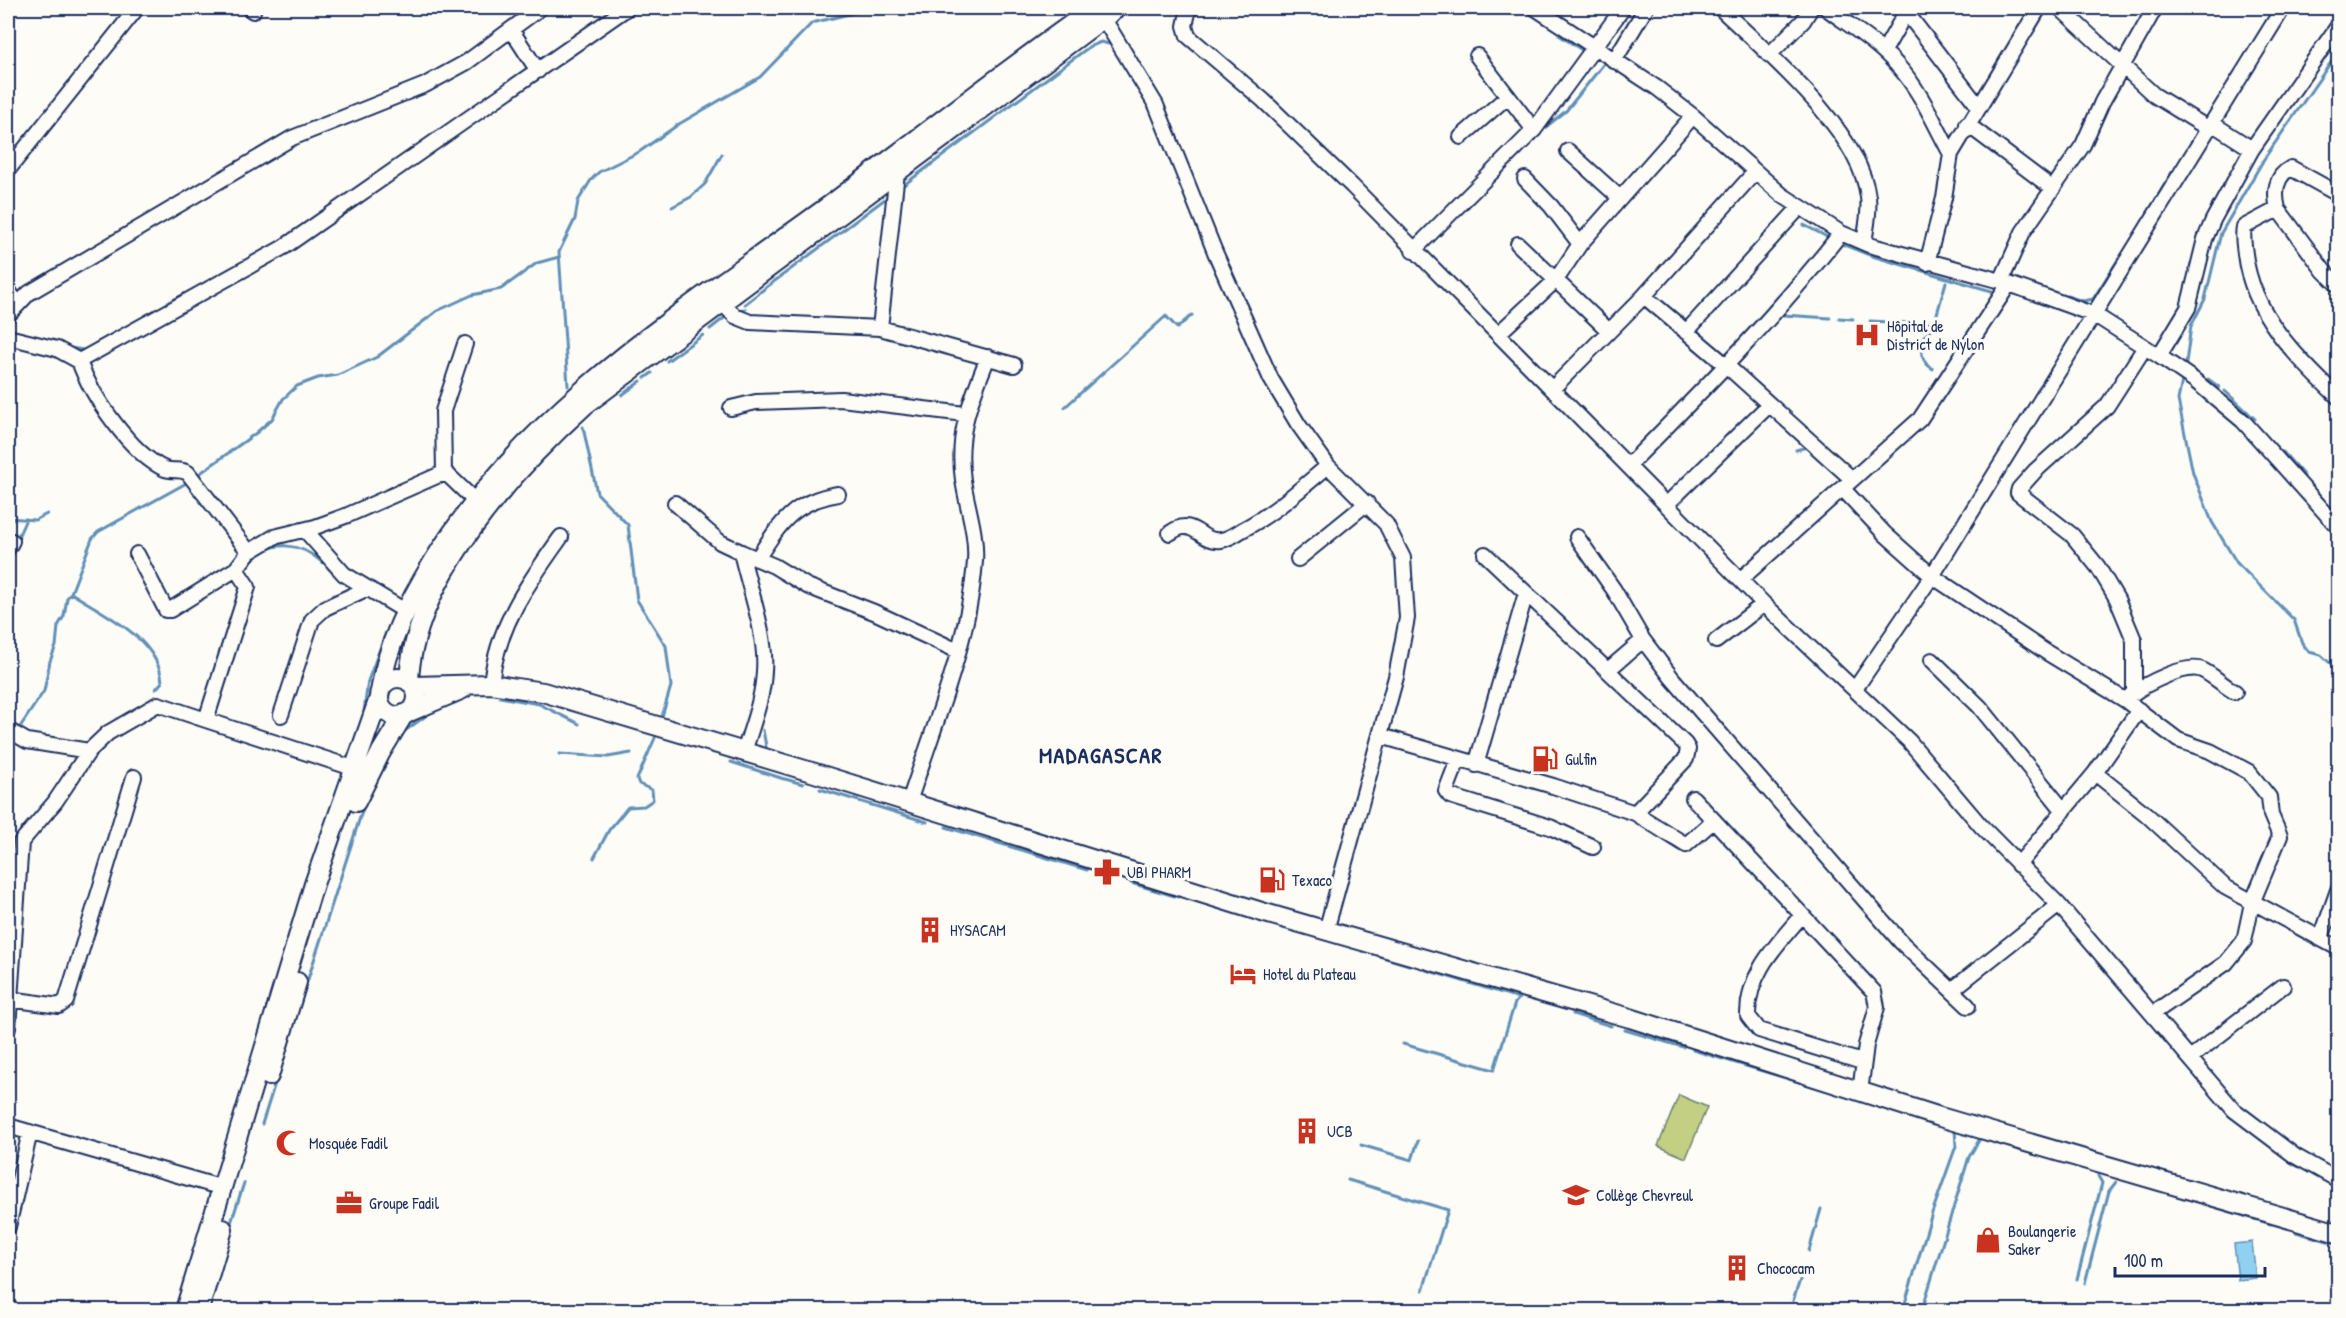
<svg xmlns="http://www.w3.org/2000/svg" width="2346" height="1318" font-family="'Patrick Hand',sans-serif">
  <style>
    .green { fill: #c3d084; stroke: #6f8071; stroke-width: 1.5 }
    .water { fill: #90d0f1; stroke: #6190b6; stroke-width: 1.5 }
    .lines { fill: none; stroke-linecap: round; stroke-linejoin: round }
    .stream { stroke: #6190b6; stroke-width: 3 }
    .minor-casing { stroke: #1b2f5e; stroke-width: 18 }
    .major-casing { stroke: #1b2f5e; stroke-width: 22 }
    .minor { stroke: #fdfcf7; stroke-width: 14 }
    .major { stroke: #fdfcf7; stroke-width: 18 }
    .labels { text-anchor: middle; stroke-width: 6; stroke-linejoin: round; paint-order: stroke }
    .poi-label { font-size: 16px; fill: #1b2f5e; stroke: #fdfcf7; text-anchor: start }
    .district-label { font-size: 22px; font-weight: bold; letter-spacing: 1.5px; fill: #1b2f5e; stroke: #fdfcf7 }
  </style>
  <rect width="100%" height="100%" fill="#fdfcf7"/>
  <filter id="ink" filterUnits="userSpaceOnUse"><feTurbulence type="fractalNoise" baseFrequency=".0167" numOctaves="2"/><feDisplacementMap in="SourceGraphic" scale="12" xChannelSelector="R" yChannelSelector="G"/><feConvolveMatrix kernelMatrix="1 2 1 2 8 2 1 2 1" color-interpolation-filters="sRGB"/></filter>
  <g filter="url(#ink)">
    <path class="green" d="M1679,1095L1707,1107L1686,1158L1658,1146Z"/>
    <path class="water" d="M2252,1242L2256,1278L2238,1280L2234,1244Z"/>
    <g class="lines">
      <path class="stream" d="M1559,35L1585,52
        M474,123L515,95
        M1542,130L1566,111L1606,61
        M875,160L892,147
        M901,187L1089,47L1101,42L1113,45
        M830,194L872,162
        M672,207L691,197L705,184L722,154
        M807,210L828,195
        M2141,224L2172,172
        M1804,225L1831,239
        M1842,244L1872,256L1995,292
        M760,292L889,196
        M2067,296L2083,301L2093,299L2119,258
        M745,304L758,294
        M736,310L746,309
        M1783,315L1830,318
        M1839,318L1853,319
        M1870,321L1926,324L1935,321L1946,282
        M1933,322V328L1923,337C1921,352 1920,361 1933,369
        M710,329L728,315
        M65,347L89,351
        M667,361L703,335
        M2185,370L2191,326L2205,299L2221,233L2264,159L2338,52
        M2183,376L2178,400L2193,473L2212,522L2237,563L2294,620L2302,643L2309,652L2321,655L2338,670
        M645,378L652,373
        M2208,379L2219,387
        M568,386L559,252L575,219L578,201L591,180L599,172L639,152L679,124L760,77L812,23L874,8
        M2225,391L2255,419
        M622,395L641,381
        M1065,407L1166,316L1177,328L1192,315
        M1923,425L2006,302
        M583,427L597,493L628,525L637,600L666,646L671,686L661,720
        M1796,450L1807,447
        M2283,452L2304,476
        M195,477L256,433L272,419L283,399L297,386L318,378L338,375L377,357L437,311L472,295L501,289L537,263L559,257
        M2316,491L2336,515
        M8,518L35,520L47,514
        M17,539L26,519
        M250,562C272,538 300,543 322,562
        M8,566L14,549
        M328,568L335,574
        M340,579L354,589
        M71,593C104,614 159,639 162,682L156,689
        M388,628L394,616L393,610
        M500,697L539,704L579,724
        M363,719L368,681L386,632
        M18,730L44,691L50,661L56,646L58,626L64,616L67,598L71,593L92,539L98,532L190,481
        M763,730L767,752
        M402,733L431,712
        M559,754L608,757L631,753
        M731,762L784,779
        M785,779L803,784
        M820,789L927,822
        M946,827L1087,870
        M594,858L609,830L628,807L644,806L653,800L652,790L639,784L637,779L655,738
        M1131,883L1178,897
        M1219,888L1228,892
        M1379,956L1409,965
        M1573,1014L1611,1026
        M1625,1030L1683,1047
        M289,1038L364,805
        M1403,1044L1494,1070L1515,1003L1519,998L1426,970
        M1693,1050L1832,1092
        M262,1124L276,1080
        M1361,1145L1412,1160L1418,1141
        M1348,1180L1448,1210L1423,1290
        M2139,1184L2271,1224
        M230,1226L244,1183
        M2296,1232L2338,1244
        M1809,1251L1821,1209
        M2077,1279L2102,1183L2098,1176
        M2085,1283L2109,1191L2116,1182
        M1793,1301L1800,1280
        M1790,1310L1792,1305
        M1903,1310L1932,1213L1956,1146L1955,1130
        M1922,1310L1969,1157L1981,1137"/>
      <g class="minor-casing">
        <path id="minor" d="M249,8L253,11
          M1189,8L1185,26L1188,36L1263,100L1352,186L1764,604L1909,741L1981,826L2059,905L2234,1110L2295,1156L2338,1180
          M1535,8L1657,88L1693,116L1782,195L1841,233L1869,245L2001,281L2095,315L2159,356L2194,380L2243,421L2338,527
          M1720,8C1767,53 1860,130 1868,197C1870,213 1866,228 1864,243
          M1826,8C1850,26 1878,43 1898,66C1921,91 1935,125 1951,154
          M1906,8V12L1979,107
          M2060,8L2154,95L2209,129
          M1099,11L1156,105L1215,252L1271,379L1298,424L1328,466L1386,524L1403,558L1407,618L1396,677L1326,931
          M512,31L538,71
          M1884,51L1906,12
          M1769,55L1803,21L1811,8
          M1477,56L1534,130
          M1614,61L1646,8
          M1967,124L2052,188
          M2213,124L2252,149
          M1461,137L1508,96
          M1568,151L1620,198
          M8,170L137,8
          M1525,179L1551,206L1580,244
          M2338,194L2291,168C2275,176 2274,193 2278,209L2324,271L2338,285
          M2278,209L2244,227C2242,236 2244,245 2245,254C2252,314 2297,358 2338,397
          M1518,244L1609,331
          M1413,251L1534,130L1623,8
          M1927,263L1944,198L1951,154L2039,8
          M2001,281L2023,232L2083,145L2102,102L2155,8
          M8,290L17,303
          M1644,296L1727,366L1852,479
          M722,303L735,316L750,322L880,328L1014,365
          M8,315L29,293L292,138L425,85L467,62L540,8
          M880,328L897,172
          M1686,332L1799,208
          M1498,334L1556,280L1580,244L1693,116
          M8,337L57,349L79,361
          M2159,356L2188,308L2205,239L2213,220L2252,149L2338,26
          M1553,388L1644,296L1755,172
          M731,408L756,402L841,399L965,414
          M1628,466C1702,391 1776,316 1841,233
          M444,474L443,411L465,344
          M1842,488L1885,534L1932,576L2046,652L2125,700L2178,740L2210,751L2249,772L2269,797L2271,815L2280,836L2252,903L2244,941L2226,963L2152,1014
          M675,503L720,542L741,552C749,588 767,635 764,671C763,698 752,726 744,752
          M1666,505L1769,405
          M305,530L344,574L405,611
          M1170,533C1194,515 1199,543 1221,540C1228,539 1236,534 1242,530C1275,513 1300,489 1328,466
          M1577,537L1614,590L1643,640L1672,678L1901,942L1968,1006
          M8,548L12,541
          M249,552L188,473C180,468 173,472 165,469C131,454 91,395 79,361L284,247L627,8
          M741,552L774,566L807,586L874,612L958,651
          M137,554L166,610H170L236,569L249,552L274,537L315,527L348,515L439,475H448L474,500
          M1485,554L1685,744L1688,749L1686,759L1635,813
          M757,559C780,523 794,501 838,494
          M1298,559L1367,503
          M1741,579L1920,419L2009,284
          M1716,641L1764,604
          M1932,660L1980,707L2064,811
          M1608,670L1643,640
          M491,684C497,626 528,583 561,537
          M1855,689L1932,576L2283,8
          M2134,693V640L2117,599L2098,567L2072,535L2018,493L2019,489L2035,471L2107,406L2145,347
          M2131,695C2144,685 2188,661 2204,671C2215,677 2224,686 2235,692
          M281,715L312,620L325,608L366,589
          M206,720L356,769
          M8,730L27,741L89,751
          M1381,736L1553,786L1635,813L1686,845L1713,821
          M1458,760L1446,791L1450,796L1550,827L1593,847
          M1476,765L1526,593
          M2095,773L2139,710
          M1693,798L1874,992L1877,1007L1866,1045L1860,1092
          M909,802C934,725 969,643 975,561C977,534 967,507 963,480C956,433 971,400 988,357
          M2018,865L2095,773L2146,814L2225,887L2338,948
          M1802,915C1777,945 1747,973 1748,1016L1759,1030L1862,1062
          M2321,938L2338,890
          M1952,990L2059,905
          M10,999L59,1006L66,1001L134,777
          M8,1028L21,842L55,802L89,751L108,733L158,704L206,720L248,587L236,569
          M2190,1058L2283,986
          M8,1126L223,1188
          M8,1227L30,1132"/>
      </g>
      <g class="major-casing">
        <path id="major" d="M379 697a19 19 0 1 1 38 0a19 19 0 1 1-38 0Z
          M409,682C412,581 514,469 585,405L1117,8
          M414,686L491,684L543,692L815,773L1265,913L1630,1018L1940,1117L2338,1233
          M380,692C387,644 408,603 433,562C528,407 686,310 830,205C918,139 1004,71 1094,8
          M407,713L463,689
          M356,802L381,752L404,714
          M269,1076L297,982
          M185,1310L314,884L379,698
          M199,1310L223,1229"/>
      </g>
      <use href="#minor" class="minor"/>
      <use href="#major" class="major"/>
    </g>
  </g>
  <defs>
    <g id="hospital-bare" transform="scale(2.07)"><path d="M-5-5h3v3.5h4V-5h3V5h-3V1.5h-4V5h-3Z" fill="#c8321e" stroke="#fdfcf7" stroke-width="2.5" paint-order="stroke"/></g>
    <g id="fuel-bare" transform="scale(2.07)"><path d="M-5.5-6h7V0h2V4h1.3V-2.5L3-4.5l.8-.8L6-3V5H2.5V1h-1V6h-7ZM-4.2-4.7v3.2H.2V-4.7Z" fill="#c8321e" stroke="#fdfcf7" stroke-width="2.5" paint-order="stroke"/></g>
    <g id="pharmacy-bare" transform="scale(2.07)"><path d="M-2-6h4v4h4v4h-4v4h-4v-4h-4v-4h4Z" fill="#c8321e" stroke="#fdfcf7" stroke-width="2.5" paint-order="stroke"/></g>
    <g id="building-bare" transform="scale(2.07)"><path d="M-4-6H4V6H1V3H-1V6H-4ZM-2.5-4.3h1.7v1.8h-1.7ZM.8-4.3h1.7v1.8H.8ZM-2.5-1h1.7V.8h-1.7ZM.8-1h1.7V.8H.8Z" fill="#c8321e" stroke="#fdfcf7" stroke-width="2.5" paint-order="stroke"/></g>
    <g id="hotel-bare" transform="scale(2.07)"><path d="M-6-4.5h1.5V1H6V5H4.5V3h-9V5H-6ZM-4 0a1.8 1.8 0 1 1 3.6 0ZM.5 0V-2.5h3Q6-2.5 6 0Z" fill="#c8321e" stroke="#fdfcf7" stroke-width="2.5" paint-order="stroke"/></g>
    <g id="mosque-bare" transform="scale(2.07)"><path d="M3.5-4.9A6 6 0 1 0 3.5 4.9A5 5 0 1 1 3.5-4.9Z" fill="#c8321e" stroke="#fdfcf7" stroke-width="2.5" paint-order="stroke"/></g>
    <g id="school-bare" transform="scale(2.07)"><path d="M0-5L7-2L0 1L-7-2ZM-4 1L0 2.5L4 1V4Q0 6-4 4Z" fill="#c8321e" stroke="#fdfcf7" stroke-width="2.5" paint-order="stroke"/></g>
    <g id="office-bare" transform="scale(2.07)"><path d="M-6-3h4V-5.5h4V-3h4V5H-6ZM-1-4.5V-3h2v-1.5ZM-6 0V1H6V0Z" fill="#c8321e" stroke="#fdfcf7" stroke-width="2.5" paint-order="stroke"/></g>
    <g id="shop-bare" transform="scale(2.07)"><path d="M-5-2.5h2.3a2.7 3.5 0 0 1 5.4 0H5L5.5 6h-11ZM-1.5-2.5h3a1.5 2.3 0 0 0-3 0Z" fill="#c8321e" stroke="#fdfcf7" stroke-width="2.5" paint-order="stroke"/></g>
  </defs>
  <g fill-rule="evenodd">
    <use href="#hospital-bare" x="1867" y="335"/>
    <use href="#fuel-bare" x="1545" y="759"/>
    <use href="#pharmacy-bare" x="1107" y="872"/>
    <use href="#fuel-bare" x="1272" y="880"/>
    <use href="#building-bare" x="930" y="930"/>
    <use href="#hotel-bare" x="1243" y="974"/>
    <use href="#building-bare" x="1307" y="1131"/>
    <use href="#mosque-bare" x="289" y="1143"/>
    <use href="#school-bare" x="1576" y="1195"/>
    <use href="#office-bare" x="349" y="1203"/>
    <use href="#shop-bare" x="1988" y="1240"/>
    <use href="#building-bare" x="1737" y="1268"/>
  </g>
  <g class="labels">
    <g class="poi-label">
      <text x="1887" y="332">Hôpital de<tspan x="1887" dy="18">District de Nylon</tspan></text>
      <text x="1565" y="765">Gulfin</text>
      <text x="1127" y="878">UBI PHARM</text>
      <text x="1292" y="886">Texaco</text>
      <text x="950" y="936">HYSACAM</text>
      <text x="1263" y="980">Hotel du Plateau</text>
      <text x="1327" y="1137">UCB</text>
      <text x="309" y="1149">Mosquée Fadil</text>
      <text x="1596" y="1201">Collège Chevreul</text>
      <text x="369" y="1209">Groupe Fadil</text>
      <text x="2008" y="1237">Boulangerie<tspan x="2008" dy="18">Saker</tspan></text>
      <text x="1757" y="1274">Chococam</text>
    </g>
    <g class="district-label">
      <text x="1101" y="763">MADAGASCAR</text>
    </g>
  </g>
  <rect width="2346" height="1318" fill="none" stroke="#fdfcf7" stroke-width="30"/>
  <rect x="15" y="15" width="2316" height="1288" fill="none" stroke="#1b2f5e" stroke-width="2" filter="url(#ink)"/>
  <path d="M2115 1267v9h150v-9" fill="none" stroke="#1b2f5e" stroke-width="3"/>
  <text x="2124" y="1267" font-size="18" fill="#1b2f5e" stroke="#fdfcf7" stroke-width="4.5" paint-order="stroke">100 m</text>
</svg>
